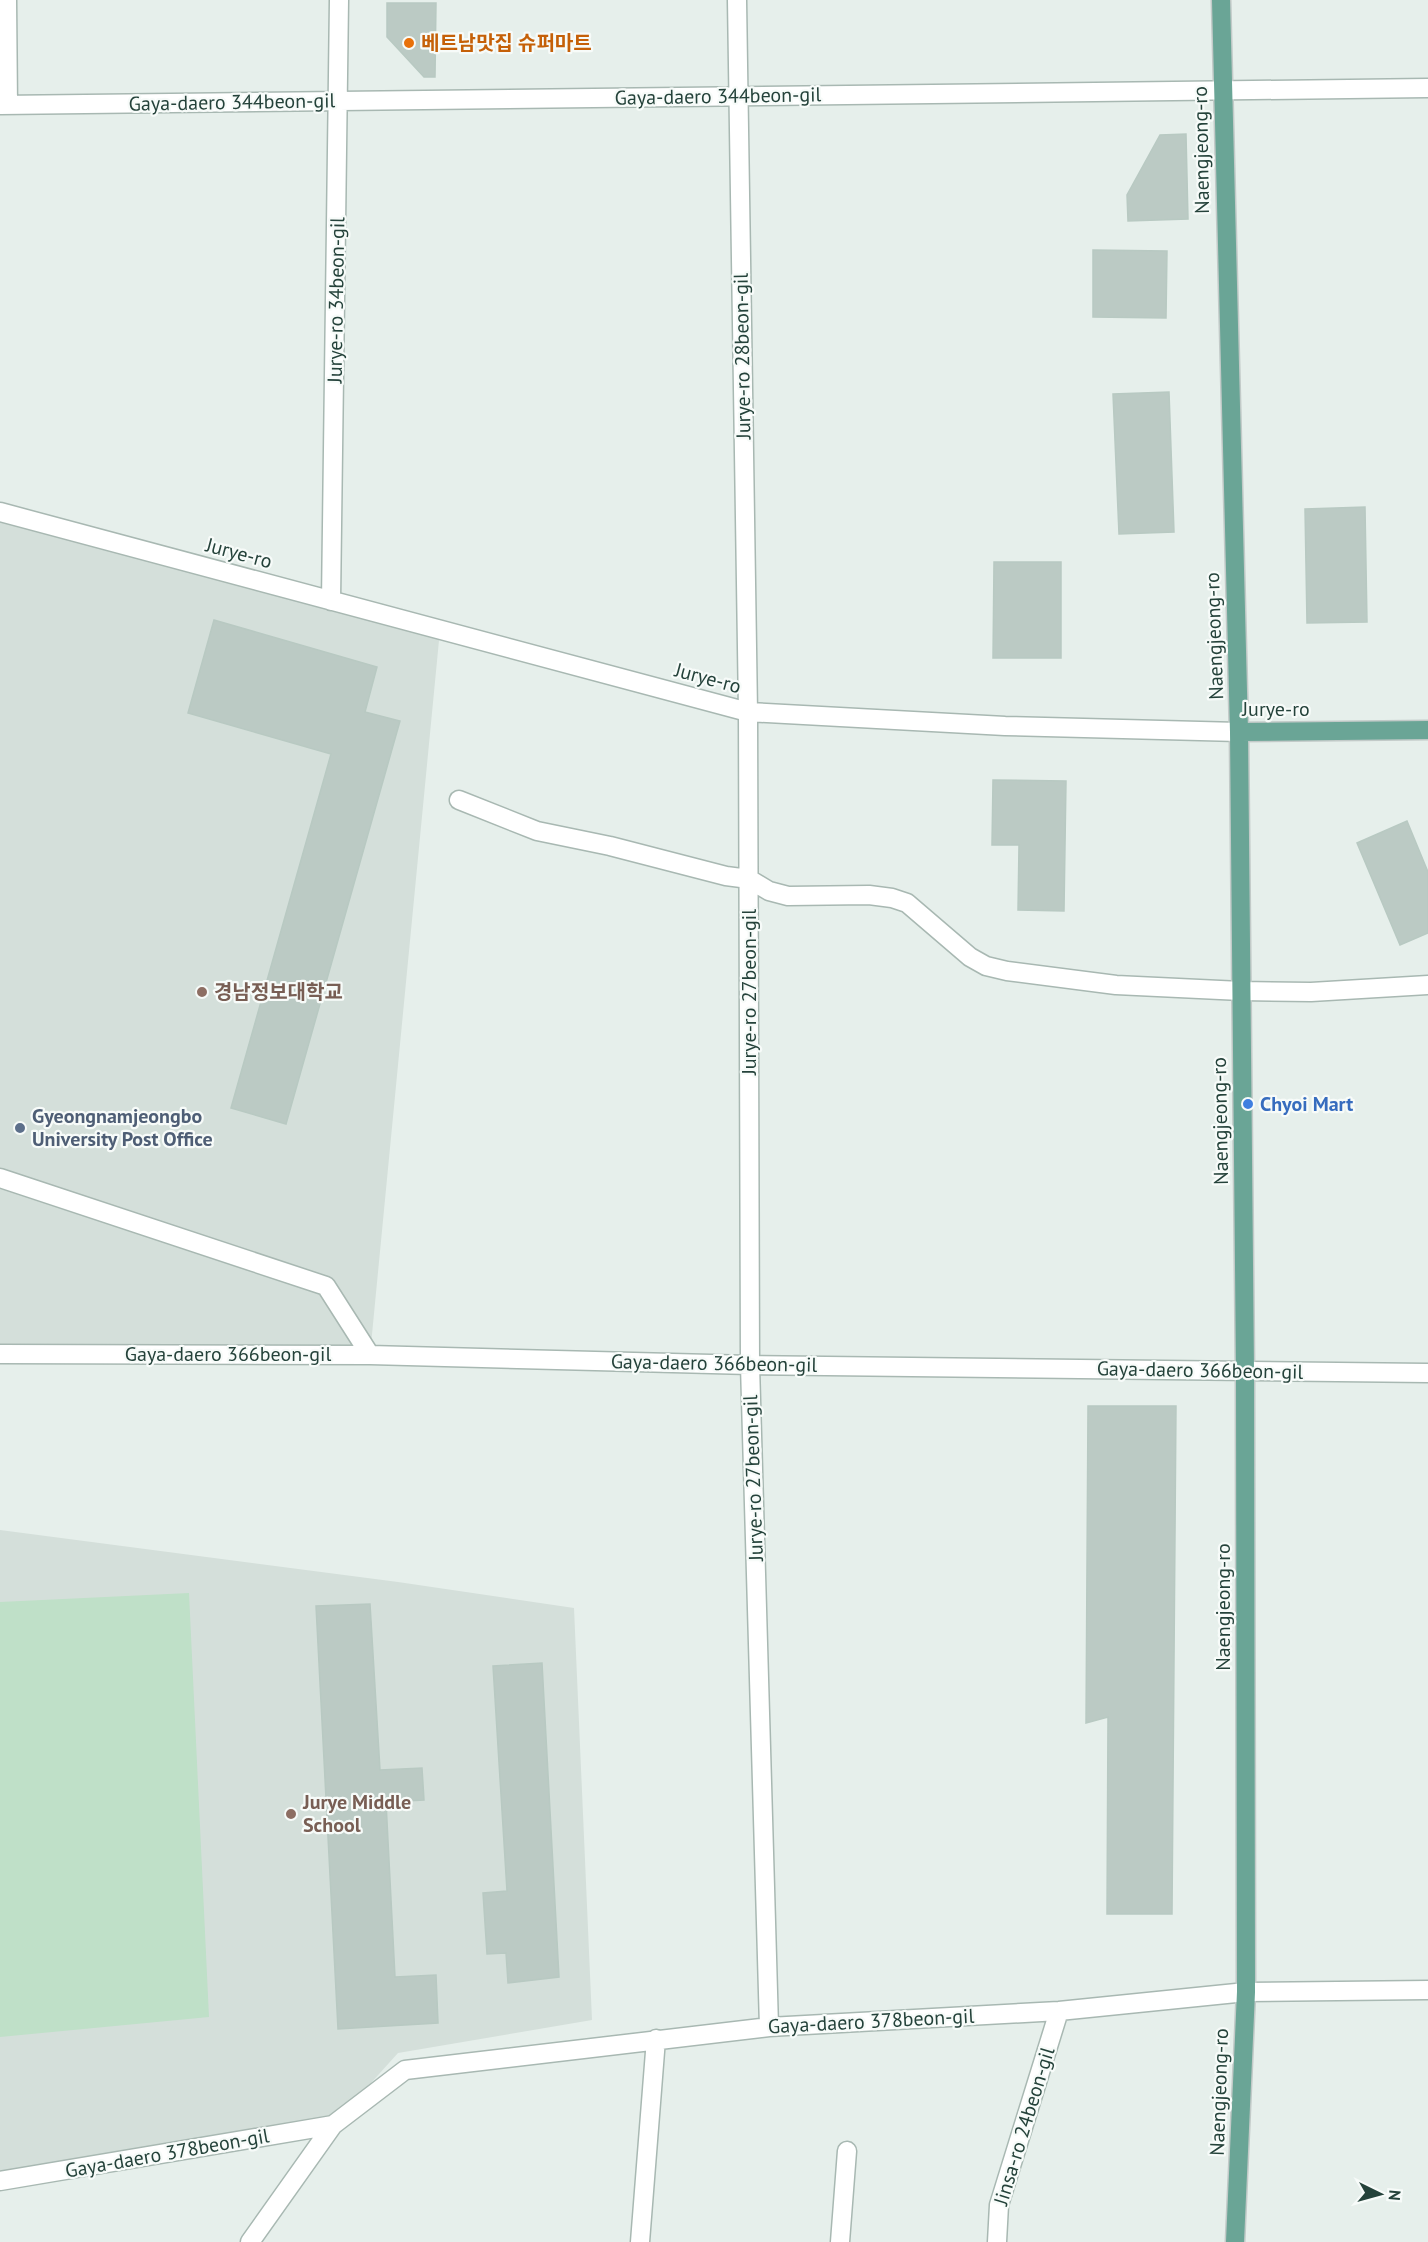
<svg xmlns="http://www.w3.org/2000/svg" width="1428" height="2242" font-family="'PT Sans','Noto Sans KR',sans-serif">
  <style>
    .built { fill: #d4dfda }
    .green { fill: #bfe0c8 }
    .building { fill: #bbcac4; stroke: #b8c9c2; stroke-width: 1.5 }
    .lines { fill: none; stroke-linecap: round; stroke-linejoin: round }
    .minor-casing { stroke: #a8b8b2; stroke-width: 21 }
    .major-casing { stroke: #c2cac8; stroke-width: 21 }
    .minor { stroke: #fff; stroke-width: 18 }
    .major { stroke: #6aa596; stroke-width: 18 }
    .food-dot { fill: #e8710a; stroke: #f7fbf9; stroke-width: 2 }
    .education-dot { fill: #8d6e63; stroke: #f7fbf9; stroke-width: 2 }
    .shop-dot { fill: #3f7fe0; stroke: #f7fbf9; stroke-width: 2 }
    .service-dot { fill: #5c6f8a; stroke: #f7fbf9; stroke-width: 2 }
    .labels { text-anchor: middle; stroke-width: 4.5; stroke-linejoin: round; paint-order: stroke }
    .food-label { font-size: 20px; font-weight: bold; fill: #c56008; stroke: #f7fbf9; text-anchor: start }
    .street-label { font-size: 20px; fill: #24423a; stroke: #f7fbf9 }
    .education-label { font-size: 20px; font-weight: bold; fill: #785e54; stroke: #f7fbf9; text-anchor: start }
    .shop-label { font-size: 20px; font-weight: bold; fill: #366cbe; stroke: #f7fbf9; text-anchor: start }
    .service-label { font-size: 20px; font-weight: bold; fill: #4e5e75; stroke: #f7fbf9; text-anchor: start }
  </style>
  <rect width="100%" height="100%" fill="#e6efeb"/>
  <path class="built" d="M0,512L440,630L370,1355L0,1354Z
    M0,1530L398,1582L574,1608L592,2020L398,2053L333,2125L0,2181Z"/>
  <path class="green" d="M189,1593L209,2017L0,2037V1602Z"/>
  <path class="building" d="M387,3H436L435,77H424L387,37Z
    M1186,134L1188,219L1128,221L1127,195L1160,135Z
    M1093,250L1167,251L1166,318L1093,317Z
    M1169,392L1174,532L1119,534L1113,394Z
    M1365,507L1367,622L1307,623L1305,509Z
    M994,562H1061V658H993Z
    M214,620L377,667L365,712L400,721L286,1124L231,1108L331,754L188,713Z
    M993,780L1066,781L1064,911L1018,910L1019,845H992Z
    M1407,821L1428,872V933L1400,945L1357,843Z
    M1088,1406H1176L1172,1914H1107L1108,1717L1086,1723Z
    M370,1604L380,1770L422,1768L424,1800L386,1802L395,1977L436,1975L438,2023L338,2029L316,1606Z
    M542,1663L559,1977L508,1983L506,1953L487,1954L483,1893L507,1891L493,1666Z"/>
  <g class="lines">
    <g class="minor-casing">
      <path id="minor" d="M7,0L8,105
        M737,0L748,712L750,1365L769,2027
        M0,105L1428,88
        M0,512L748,712L1005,726L1239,732
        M331,601L339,0
        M459,800L537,831L610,846L726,876L749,879L769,891L788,896L869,895L892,898L907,903L970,957L986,966L1007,971L1116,985L1241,991L1311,992L1428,985
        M0,1178L326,1286L370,1355
        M0,1354L370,1355L750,1365L1428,1373
        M0,2181L333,2125
        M250,2242L333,2125L405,2070L769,2027L1059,2011L1246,1992L1428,1990
        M640,2242L656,2039
        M840,2242L847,2151
        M997,2242L999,2205L1059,2011"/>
    </g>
    <g class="major-casing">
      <path id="major" d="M1221,0L1239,732L1245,1371L1246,1992L1235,2242
        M1239,732L1428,730"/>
    </g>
    <use href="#minor" class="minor"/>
    <use href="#major" class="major"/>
  </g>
  <circle class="food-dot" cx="409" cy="43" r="6"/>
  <g class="education-dot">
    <circle cx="202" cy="992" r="6"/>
    <circle cx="291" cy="1814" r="6"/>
  </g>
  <circle class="shop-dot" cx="1248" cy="1104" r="6"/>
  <circle class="service-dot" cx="20" cy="1128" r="6"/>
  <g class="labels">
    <g class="food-label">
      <text x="421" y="50">베트남맛집 슈퍼마트</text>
    </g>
    <g class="street-label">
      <text transform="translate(718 96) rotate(-1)" y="7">Gaya-daero 344beon-gil</text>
      <text transform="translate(232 102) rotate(-1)" y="7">Gaya-daero 344beon-gil</text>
      <text transform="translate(1201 150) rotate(-91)" y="7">Naengjeong-ro</text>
      <text transform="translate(336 300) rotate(-89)" y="7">Jurye-ro 34beon-gil</text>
      <text transform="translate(742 356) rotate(-91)" y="7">Jurye-ro 28beon-gil</text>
      <text transform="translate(239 553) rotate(15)" y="7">Jurye-ro</text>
      <text transform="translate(1214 636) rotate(-92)" y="7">Naengjeong-ro</text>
      <text transform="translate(708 678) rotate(15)" y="7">Jurye-ro</text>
      <text x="1276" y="716">Jurye-ro</text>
      <text transform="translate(749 992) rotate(-90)" y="7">Jurye-ro 27beon-gil</text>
      <text transform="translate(1220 1121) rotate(-91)" y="7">Naengjeong-ro</text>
      <text x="228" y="1361">Gaya-daero 366beon-gil</text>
      <text transform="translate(714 1363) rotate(1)" y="7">Gaya-daero 366beon-gil</text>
      <text transform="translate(1200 1370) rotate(1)" y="7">Gaya-daero 366beon-gil</text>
      <text transform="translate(753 1478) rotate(-92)" y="7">Jurye-ro 27beon-gil</text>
      <text transform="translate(1223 1607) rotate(-90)" y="7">Naengjeong-ro</text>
      <text transform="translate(871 2021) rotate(-3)" y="7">Gaya-daero 378beon-gil</text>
      <text transform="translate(1219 2092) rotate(-88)" y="7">Naengjeong-ro</text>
      <text transform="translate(1024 2126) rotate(-73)" y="7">Jinsa-ro 24beon-gil</text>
      <text transform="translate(167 2153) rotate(-10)" y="7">Gaya-daero 378beon-gil</text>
    </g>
    <g class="education-label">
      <text x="214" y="999">경남정보대학교</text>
      <text x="303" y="1809">Jurye Middle<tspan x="303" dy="23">School</tspan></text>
    </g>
    <g class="shop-label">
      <text x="1260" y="1111">Chyoi Mart</text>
    </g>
    <g class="service-label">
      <text x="32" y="1123">Gyeongnamjeongbo<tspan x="32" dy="23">University Post Office</tspan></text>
    </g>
  </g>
  <g transform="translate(1380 2194) rotate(95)" stroke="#f7fbf9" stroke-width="4.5" paint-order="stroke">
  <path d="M0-4.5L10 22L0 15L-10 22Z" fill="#24423a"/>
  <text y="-9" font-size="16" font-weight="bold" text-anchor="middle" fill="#24423a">N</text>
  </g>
</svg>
